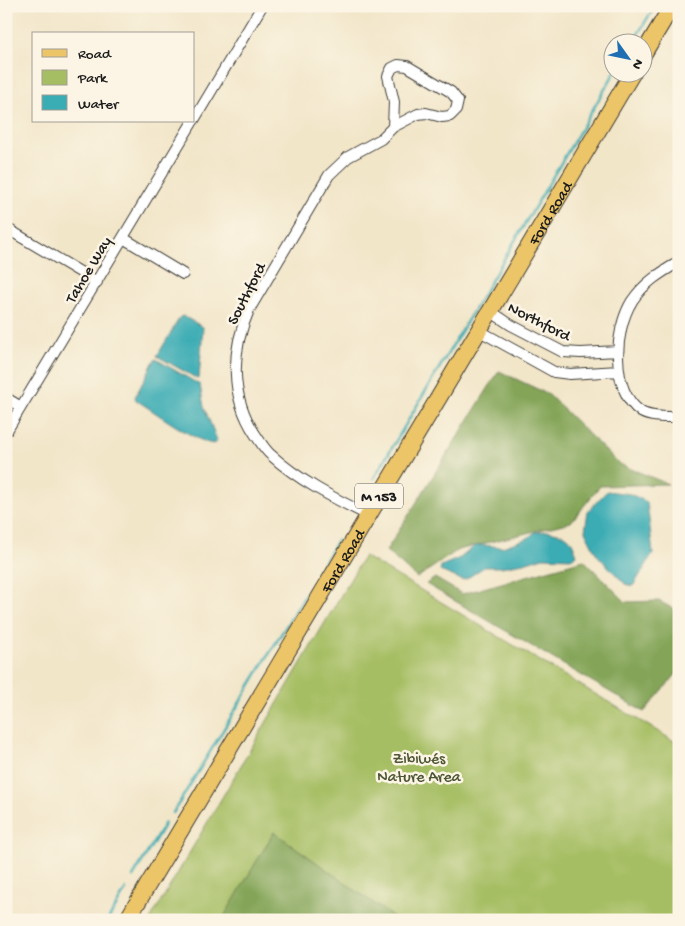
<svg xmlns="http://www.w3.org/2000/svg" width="685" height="926" font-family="'Gochi Hand',sans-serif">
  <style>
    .green { fill: #a6be63; stroke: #616d40 }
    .forest { fill: #84a559; stroke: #50603a }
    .water { fill: #3aacb4; stroke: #2b6468 }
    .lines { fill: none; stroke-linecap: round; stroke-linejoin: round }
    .stream { stroke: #3aacb4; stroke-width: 2.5 }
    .street-casing { stroke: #3c3a36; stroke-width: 12 }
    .primary-casing { stroke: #3c3a36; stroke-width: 18 }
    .street { stroke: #fff; stroke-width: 10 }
    .primary { stroke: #edc569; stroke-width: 16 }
    .labels { text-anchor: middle; stroke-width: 5; stroke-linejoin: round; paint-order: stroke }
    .shield { fill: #fcf5e5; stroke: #5f5d58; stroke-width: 1 }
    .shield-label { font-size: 15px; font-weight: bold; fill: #1c1c1c }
    .street-label { font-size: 16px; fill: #1c1c1c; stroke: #fcf5e5 }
    .park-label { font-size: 16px; fill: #4c5535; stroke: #fcf5e5 }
  </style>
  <rect width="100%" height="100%" fill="#fcf5e5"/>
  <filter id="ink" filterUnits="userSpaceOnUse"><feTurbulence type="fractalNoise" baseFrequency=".02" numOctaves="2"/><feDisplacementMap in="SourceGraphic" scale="10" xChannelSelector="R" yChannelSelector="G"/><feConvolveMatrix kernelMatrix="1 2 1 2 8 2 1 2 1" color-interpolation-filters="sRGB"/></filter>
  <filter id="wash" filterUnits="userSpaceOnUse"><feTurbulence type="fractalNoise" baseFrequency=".0096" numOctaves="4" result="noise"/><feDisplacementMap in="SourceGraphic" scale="20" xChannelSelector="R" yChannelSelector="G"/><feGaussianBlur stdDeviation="1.12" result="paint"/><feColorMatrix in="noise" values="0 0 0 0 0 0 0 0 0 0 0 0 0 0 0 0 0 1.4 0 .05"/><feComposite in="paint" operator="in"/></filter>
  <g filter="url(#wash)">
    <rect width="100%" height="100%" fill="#f2e6c9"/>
    <path class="green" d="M364,556L679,744V920H150Z"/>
    <path class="forest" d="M499,371L548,394L619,464L668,484L600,486L571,522L458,550L417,578L386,551Z
      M584,560L626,602L659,601L679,612V671L644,712L426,584L435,578L462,594Z
      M274,832L397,920H222Z"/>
    <path class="water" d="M183,316L203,327L199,379L194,377L157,356L180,317Z
      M156,359L200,385L204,407L217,440L214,444C197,443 152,410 136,400L135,397L154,361Z
      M607,491L630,494L647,502L653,554L633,586L625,584L597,555L585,531L588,511Z
      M548,531C569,535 570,535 577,555L572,558L543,557L524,563L501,567H484L466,579L462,580L440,571L441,566L460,558L475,546L482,545L502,547L528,538L535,532Z"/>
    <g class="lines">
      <path class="stream" d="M633,42L655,6
        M374,478L615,72
        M319,570L337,540
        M173,813L309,588
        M133,877L165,823
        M108,920L126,889"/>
    </g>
  </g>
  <g filter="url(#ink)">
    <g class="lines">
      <g class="street-casing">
        <path id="street" d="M194,120L262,6
          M6,228L97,282
          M123,238L183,274
          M679,262C660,273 644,283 632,301C614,330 610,390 641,412C651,418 668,417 679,417
          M490,311L511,325L563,352L581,353L618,351
          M478,330L554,372L570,374L619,371
          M6,398L21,407
          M6,432L193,121
          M368,515C335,499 298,480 271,455C264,449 260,441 255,434C230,396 231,351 249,310L329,175L348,157L381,139L393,127L418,114L426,113L442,117L450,116L456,110L458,101L451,92L407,66L398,65L392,68L388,76L394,102L393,127"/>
      </g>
      <g class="primary-casing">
        <g id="primary">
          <path d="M642,56L672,6"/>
          <path id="s1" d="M127,920L633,72"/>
        </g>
      </g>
      <use href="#street" class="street"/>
      <use href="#primary" class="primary"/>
    </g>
  </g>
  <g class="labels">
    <rect class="shield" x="355" y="483.5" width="48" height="25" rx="4"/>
    <g class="shield-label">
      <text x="379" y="501">M 153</text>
    </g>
    <g class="street-label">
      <text dy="6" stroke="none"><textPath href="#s1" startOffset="824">Ford Road</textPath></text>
      <text transform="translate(87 269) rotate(-59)" y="6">Tahoe Way</text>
      <text transform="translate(245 293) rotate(-63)" y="6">Southford</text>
      <text transform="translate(540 320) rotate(27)" y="6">Northford</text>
      <text dy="6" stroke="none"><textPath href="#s1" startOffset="419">Ford Road</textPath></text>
    </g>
    <g class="park-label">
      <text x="419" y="763">Zibiwés<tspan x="419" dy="18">Nature Area</tspan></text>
    </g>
  </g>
  <rect width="685" height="926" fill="none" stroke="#fcf5e5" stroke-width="25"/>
  <rect x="32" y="32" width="162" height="90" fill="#fcf5e5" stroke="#a29e95"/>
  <rect x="42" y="49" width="25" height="8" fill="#edc569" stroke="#a29e95"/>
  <text x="78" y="58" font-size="15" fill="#1c1c1c">Road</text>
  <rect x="42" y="70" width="25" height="15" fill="#a6be63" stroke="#a29e95"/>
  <text x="78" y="82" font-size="15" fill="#1c1c1c">Park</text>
  <rect x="42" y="95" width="25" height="15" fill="#3aacb4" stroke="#a29e95"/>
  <text x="78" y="108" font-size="15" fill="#1c1c1c">Water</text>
  <g transform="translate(628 58) rotate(123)"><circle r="24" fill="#fcf5e5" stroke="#a29e95"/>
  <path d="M0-4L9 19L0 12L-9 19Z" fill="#1f6fb2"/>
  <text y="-8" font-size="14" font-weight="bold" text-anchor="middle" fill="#1c1c1c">N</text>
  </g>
</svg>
